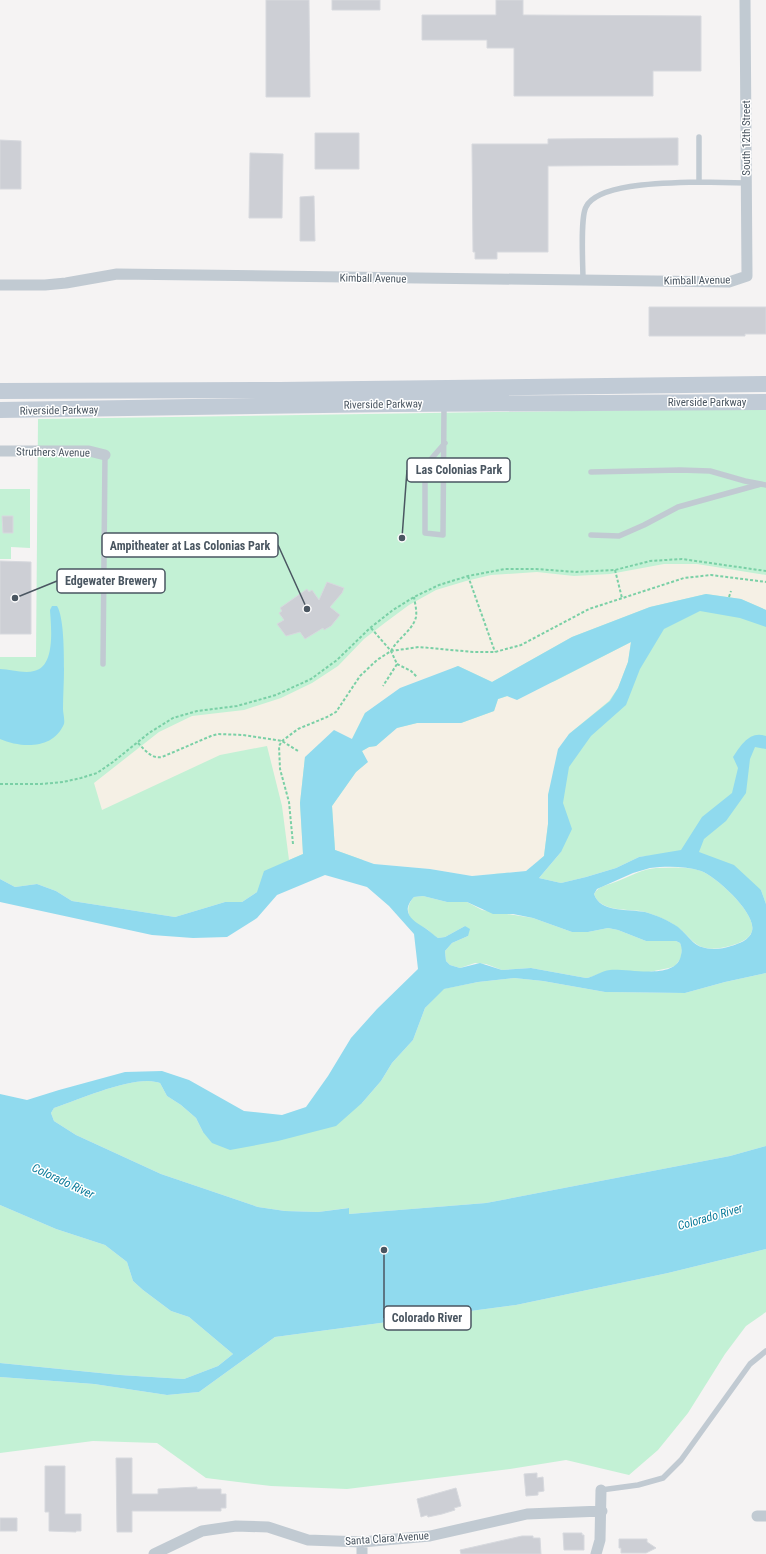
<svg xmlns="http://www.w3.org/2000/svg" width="766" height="1554" font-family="'Roboto Condensed',sans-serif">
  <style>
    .green { fill: #c3f1d5 }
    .sand { fill: #f5f0e5 }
    .water { fill: #90daee; fill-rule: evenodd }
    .building { fill: #cdcfd5; stroke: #d7d9de }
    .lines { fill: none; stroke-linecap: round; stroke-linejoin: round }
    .path { stroke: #7ad0a6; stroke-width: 2; stroke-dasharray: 3 2; stroke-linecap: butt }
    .service { stroke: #c1cad2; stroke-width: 5.5 }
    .minor { stroke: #c1cad2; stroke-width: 11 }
    .secondary { stroke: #c1cbd6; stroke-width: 16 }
    .labels { text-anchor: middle; stroke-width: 3; stroke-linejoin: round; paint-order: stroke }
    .street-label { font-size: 11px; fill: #4a5661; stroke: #fff }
    .water-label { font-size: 12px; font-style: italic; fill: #0c7c9b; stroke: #fff }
    .leader { fill: none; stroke: #4a5661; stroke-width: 1.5 }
    .callout-dot { fill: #4a5661; stroke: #fff; stroke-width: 1.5 }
    .callout { fill: #fff; stroke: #4a5661; stroke-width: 1.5 }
    .callout-label { font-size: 12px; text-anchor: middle; font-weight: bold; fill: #4a5661 }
  </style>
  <rect width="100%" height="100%" fill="#f5f3f3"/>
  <path class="green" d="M766,408V904L761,890L655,855L639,857L616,868L586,877L561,883L539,878L561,852L507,873L496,874L490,870L374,857L257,892L242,902H225L175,917L72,901L56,891L37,884L15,887L0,879V657H36L38,419Z
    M0,489H30V548L11,547V559H0Z
    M656,868C671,868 687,866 701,871C717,877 757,914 752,931C750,938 742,942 736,944C727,947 716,950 706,948C694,946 689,936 680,929C670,921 658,916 645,912C629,908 600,913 594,894C599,885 609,885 618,881C631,876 642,869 656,868Z
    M423,896L447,902H467L482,910L533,918L572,932H588L608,928L618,930L646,941H676L680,943L682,948L681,958L675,966L669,968L649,972L601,973L591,977L586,978L531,968L502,970L486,964L475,963L460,968L450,965L446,961L445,951L452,943L468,936L465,926L445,937L438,938C434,936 431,933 428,930C424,927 420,926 416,924C406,917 406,905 414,897Z
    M766,973V1146L730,1156L486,1203L349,1214L348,1208L318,1212L285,1211L258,1207L161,1174L76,1135L54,1121L51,1113L54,1108C80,1099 121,1081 148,1081C152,1081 157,1082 160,1083L167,1096L181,1105L196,1118L203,1132L362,1103L381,1081L392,1063L413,1040L425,1008L443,989L478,982L514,978L543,981L605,992L685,993L725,982Z
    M0,1205L56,1229L105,1245L127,1262L133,1281L143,1290L171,1311L189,1317L233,1354L218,1366L184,1379L120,1375L0,1363Z
    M766,1249V1312L746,1326L725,1354L688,1413L658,1450L629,1475L566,1460L510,1469L347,1489L271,1486L206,1478L157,1443L93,1441L0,1453V1377L94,1384L167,1395L199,1392L275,1337L516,1305L668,1273Z"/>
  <path class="sand" d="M664,564H697L766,575V610L741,599L706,594L650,607L572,637L492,682L458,666L365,713L352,739L305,757L300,803L303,854L289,860L282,806L267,746L220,755L102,810L94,783L159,732L192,716L244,710L281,698L312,683L338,666L364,639L386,622L409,605L436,590L466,581L491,575L537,572L574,576L610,574Z
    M631,642L628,662L618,688L609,701L569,734L548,795V824L544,856L526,871L472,876L430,869L374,864L335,850L332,806L356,772L367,762L362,751L369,747L376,746L396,728L417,723H461L494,711L498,699L555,681Z"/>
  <path class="water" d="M706,594L741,599L766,610V627L740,618L700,611L664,629L640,669L626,705L591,736L569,767L563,803L572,829L561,852L539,878L561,883L586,877L616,868L639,857L681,850L702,817L732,793L738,768L733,757C741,745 750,730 766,736V749L755,747L750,759L746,793L726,821L704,839L699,852L734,865L761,890L766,904V973L725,982L685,993L605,992L543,981L514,978L478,982L444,989L425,1008L413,1040L392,1063L381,1081L362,1103L336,1126L278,1141L230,1150L212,1143L203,1132L196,1118L181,1105L167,1096L160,1083C157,1082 152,1081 148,1081C121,1081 80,1099 54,1108L51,1113L54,1121L76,1135L161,1174L258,1207L285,1211L318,1212L349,1208V1214L486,1203L730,1156L766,1146V1249L668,1273L516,1305L275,1337L199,1392L167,1395L94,1384L0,1377V1363L120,1375L184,1379L218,1366L233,1354L189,1317L171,1311L143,1290L133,1281L127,1262L105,1245L56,1229L0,1205V1094L27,1100L59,1090L125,1072L162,1071L189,1080L244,1111L282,1115L306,1107L328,1076L351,1038L377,1009L418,969L414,934L389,906L367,887L325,875L277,895L257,918L227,937L193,938L152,935L0,902V879L15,887L37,884L56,891L72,901L175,917L225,902H242L257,892L264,871L303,854L300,803L305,757L334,730L352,739L365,713L400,688L458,666L492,682L572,637L650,607ZM631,642L628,662L618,688L610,701L569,734L558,749L548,795V824L544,856L526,871L472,876L430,869L374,864L335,850L332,806L356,772L368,762L362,751L369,747L376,746L397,728L417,723H461L494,711L498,699L507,696L517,700ZM650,868C666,866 686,866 701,871C717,877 757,914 752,931C750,940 738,944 731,946C719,950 703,951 693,942C688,937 684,932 678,927C668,920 656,915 645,912C629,909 600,913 594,894L597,889L633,873ZM423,896L447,902H467L493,914H513L533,918L572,932H588L608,928L618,930L646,941H676L680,943C682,948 682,951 681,955C677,981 627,968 610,970C601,971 594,977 586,978L531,968L502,970L480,963L460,968L450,965L446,961L445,951L452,943L468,936L470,929L465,926L445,937L438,938C433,935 430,931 425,928C412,921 400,912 414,897Z
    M52,606H57C64,617 64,654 64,669C64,682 63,695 63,709C63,713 65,720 64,724C53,750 21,748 0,739V669C10,669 24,674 34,671C56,667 51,626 50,610Z"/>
  <path class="building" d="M266,0H309L310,97H266Z
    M332,0H380V10H332Z
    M496,0H523V15L701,16V71H653V96H514V48H487V40H422V15H496Z
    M315,133H359V169H315Z
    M678,138V165L548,166V252H497V259H475V252H473L472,144H548V139Z
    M0,140L21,141V189H0Z
    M250,153L283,154L282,218H249Z
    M314,196L315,241H300V197Z
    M649,307H766V334H745V336H649Z
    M2,516H13V533H3Z
    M0,561L31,562V634H0Z
    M327,582L344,588L342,593L330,607L340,615L331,626L324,630L323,628L305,639L300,632L286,636L277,624L284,620L279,613L282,611L280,608L307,589L309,592L312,590L319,600Z
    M116,1458H132V1494H158V1489L197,1487V1489H221V1494H226V1508H221V1511H132V1532H117Z
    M45,1466H65V1514H81V1531H76V1532L49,1531V1512H45Z
    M537,1473V1478L543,1477L544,1491L538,1492V1495L526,1496L524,1474Z
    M456,1488L461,1506L454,1508L455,1510L442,1514L428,1517L427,1515L421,1517L417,1499Z
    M0,1518H17V1531H0Z
    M563,1533H582V1535H584V1550H564Z
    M522,1536H533V1538H540L541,1554H461L460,1550Z
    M619,1539H647V1542L656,1548L646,1553H621V1548H619Z"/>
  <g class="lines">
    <path class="path" d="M615,570L622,598
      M468,576L495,652
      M729,597L731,591
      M371,628L391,651L397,664L383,686
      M391,651C397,639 413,630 416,617C417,611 415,603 414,597
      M397,664L411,671L417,677
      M138,743C145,750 151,759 162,757L211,736L218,734L243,735L282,741L298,751
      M0,784H41L63,782L81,778L97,773L113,762L149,733L173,718L197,711L237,706L276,695L311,679L337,660L370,628L393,610L414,597L439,585L468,576L505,569H536L576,572L615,570L650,561L682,559L766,571
      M293,844L289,802L280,769L279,746L282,741L298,729L327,717L336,712L360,676L377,660L391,651L419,647L473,652H495L521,645L589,609L684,578L711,575L766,582"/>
    <path class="service" d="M699,137V182L746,183
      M583,280C583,265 580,218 586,207C598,182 674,183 699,182
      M444,406L443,535L425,533V466L445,443
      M591,472L680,470L710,471L745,481L766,485
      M591,535L619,536L644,525L678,507L761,484
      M103,664L105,455
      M601,1490L638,1485L663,1478L681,1460L750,1364L766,1351"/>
    <path class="minor" d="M0,285H45L66,283L117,274L729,282L747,276L745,0
      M0,451H89L105,455
      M757,1516H766
      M154,1554L202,1531L236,1526L268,1527L308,1540L362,1542L430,1536L527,1514L602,1511
      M362,1554V1542
      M596,1554L600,1540L601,1490"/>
    <path class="secondary" d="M0,391L279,390L766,384
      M0,410L393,404L766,402"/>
  </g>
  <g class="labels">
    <g class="street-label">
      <text transform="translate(746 138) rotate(-90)" y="4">South 12th Street</text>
      <text transform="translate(373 278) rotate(1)" y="4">Kimball Avenue</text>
      <text transform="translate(697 280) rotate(-1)" y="4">Kimball Avenue</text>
      <text x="707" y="406">Riverside Parkway</text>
      <text transform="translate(383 404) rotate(-1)" y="4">Riverside Parkway</text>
      <text transform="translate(59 410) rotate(-1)" y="4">Riverside Parkway</text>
      <text transform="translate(53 452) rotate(1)" y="4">Struthers Avenue</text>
      <text transform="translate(387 1538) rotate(-4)" y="4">Santa Clara Avenue</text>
    </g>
    <g class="water-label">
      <text transform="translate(63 1181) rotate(25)" y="4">Colorado River</text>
      <text transform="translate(710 1217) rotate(-16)" y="4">Colorado River</text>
    </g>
  </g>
  <path class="leader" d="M402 538L407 470M307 609L278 545M15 598L57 581M384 1250L384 1318"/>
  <g class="callout-dot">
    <circle cx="402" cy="538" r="4"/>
    <circle cx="307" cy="609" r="4"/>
    <circle cx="15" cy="598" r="4"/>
    <circle cx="384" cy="1250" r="4"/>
  </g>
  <g class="callout">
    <rect x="407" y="458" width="103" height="24" rx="4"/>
    <rect x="102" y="533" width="176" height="24" rx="4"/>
    <rect x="57" y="569" width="108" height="24" rx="4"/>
    <rect x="384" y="1306" width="87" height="24" rx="4"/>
  </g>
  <g class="callout-label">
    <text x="459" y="474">Las Colonias Park</text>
    <text x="190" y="550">Ampitheater at Las Colonias Park</text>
    <text x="111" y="585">Edgewater Brewery</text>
    <text x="427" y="1322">Colorado River</text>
  </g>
</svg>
